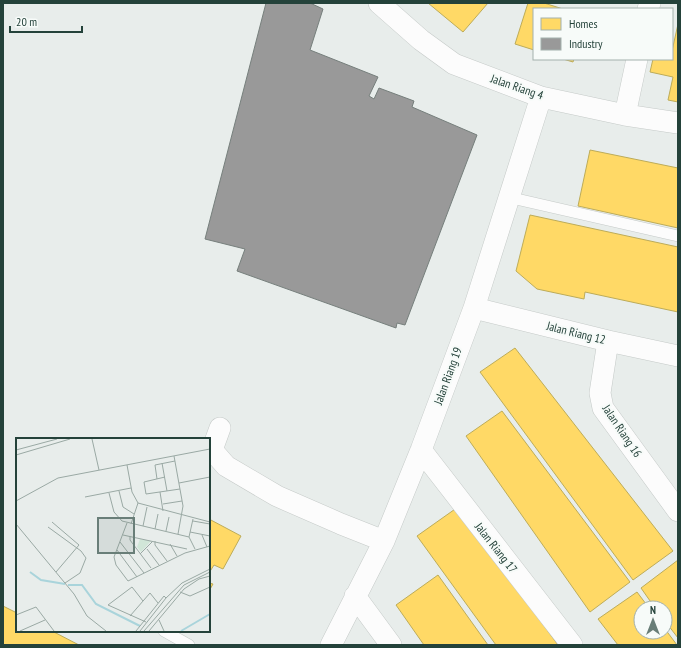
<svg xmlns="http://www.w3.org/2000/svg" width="681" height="648" font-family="'PT Sans Narrow',sans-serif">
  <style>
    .homes { fill: #ffd966; stroke: #bdac59 }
    .industry { fill: #999; stroke: #767f7c }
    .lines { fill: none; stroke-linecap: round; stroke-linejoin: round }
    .lane-casing { stroke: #c5cac8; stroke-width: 12 }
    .street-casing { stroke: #c5cac8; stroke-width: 22 }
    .lane { stroke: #fcfcfc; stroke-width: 11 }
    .street { stroke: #fcfcfc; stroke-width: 21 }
    .labels { text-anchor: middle; stroke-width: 4; stroke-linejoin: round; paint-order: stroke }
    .street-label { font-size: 12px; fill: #24423a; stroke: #f7fbf9 }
    .inset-river { fill: none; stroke: #a9d4db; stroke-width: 2 }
    .inset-road { fill: none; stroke: #9aa9a4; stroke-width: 1 }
    .view { fill: #697e78; fill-opacity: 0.15; stroke: #697e78; stroke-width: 2 }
    .inset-edge { fill: none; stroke: #24423a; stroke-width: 2 }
  </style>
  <rect width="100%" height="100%" fill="#e8edeb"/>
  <path class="homes" d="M428,3H488L463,32Z
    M528,3H544L563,9H534V50L515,44Z
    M678,24V102L668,100L673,77L650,72L653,59H672V51Z
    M563,59H574L573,62Z
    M590,150L678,168V228L578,206Z
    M530,215L678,247V312L585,292L584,299L537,289L516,271Z
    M515,348L673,551L633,580L480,372Z
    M502,411L630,582L590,612L466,436Z
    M458,507L558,645H496L417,536Z
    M209,519L241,536L223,569L214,565L209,573Z
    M678,560V638L665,621V608H655L641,588Z
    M438,575L488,645H424L396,605Z
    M209,583L213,584L209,591Z
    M637,592L649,608H641V632H665V629L677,645H618L598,619Z
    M3,606L17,613V631H52L79,645H3Z"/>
  <path class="industry" d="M266,3H310L323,9L310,50L378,77L369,96L374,99L379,88L414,101L412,107L477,135L405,325L397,323L396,328L237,271L245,249L205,239Z"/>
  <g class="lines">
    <g class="lane-casing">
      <path id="lane" d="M508,197L678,236
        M164,631L189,645"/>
    </g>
    <g class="street-casing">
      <path id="street" d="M379,3L421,40L454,64L541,97L625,115L678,123
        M648,9L650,3
        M625,115L637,59
        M474,308L608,341L678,356
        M608,341L600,393L603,408L678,511
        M220,428L212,450L226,466L277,496L341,524L384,541
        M421,450L572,645
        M355,596L391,645
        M331,645L384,541L421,450L474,308L541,97"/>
    </g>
    <use href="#lane" class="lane"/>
    <use href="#street" class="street"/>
  </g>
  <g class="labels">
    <g class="street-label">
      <text transform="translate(517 87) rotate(19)" y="4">Jalan Riang 4</text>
      <text transform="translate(576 333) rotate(14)" y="4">Jalan Riang 12</text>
      <text transform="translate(448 376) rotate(-70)" y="4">Jalan Riang 19</text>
      <text transform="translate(622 431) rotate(56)" y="4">Jalan Riang 16</text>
      <text transform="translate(496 548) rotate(52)" y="4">Jalan Riang 17</text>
    </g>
  </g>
  <g transform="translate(16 438)">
    <rect width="194" height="194" fill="#e8edeb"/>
    <path d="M124,101L135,103L125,114L121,109Z" fill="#d1e6d8"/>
    <path class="inset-river" d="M14,134L25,142L49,146M52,147H66L80,166L124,188M165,193L194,176"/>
    <path class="inset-road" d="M76,1L83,32M0,12L41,1M0,17L54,1M158,18L167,68L162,96M146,25L151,53M111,27L116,54L122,65L194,84M149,39L128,44L130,56L164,51M141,41L139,27L159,23M163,45L194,39M103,53L107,69L118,76M144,54L147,73M93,55L98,74L106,83L173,99M69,59L115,50M0,63L42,40L194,11M147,66L166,63M177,81L173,99L179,111M177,83L194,86M36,84L63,107L40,134M111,85L98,119L100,127L112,143L169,115L194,108M0,86L58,156L71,178L90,193M115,86L122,65M127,88L131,69M32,89L65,113L70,120L64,135L49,145M139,91L142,76M150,93L153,79M174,94L194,98M107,97L171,111M186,97L191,109M114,98V102L135,130M139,103V107L151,123M104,104L128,135M154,106L161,118M131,111L143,127M101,112L121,139M124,116L137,103M164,154L174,158L194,149M127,163L116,149L92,167L130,184M0,177L20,169L38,193M114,178L134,155L142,165M143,182L148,193M4,193L29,182M120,193L148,158L150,160M124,193L150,160L166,145L194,131M128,193L168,147L194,134M133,193L168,151L183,141L194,138"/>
    <path class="view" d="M82,80H118V115H82Z"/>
    <rect width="194" height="194" class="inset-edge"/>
  </g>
  <rect width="681" height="648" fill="none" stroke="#24423a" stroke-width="8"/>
  <rect x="533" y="8" width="140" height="52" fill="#f7fbf9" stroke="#a3b1ad"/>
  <rect x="541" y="18" width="20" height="12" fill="#ffd966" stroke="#a3b1ad"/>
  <text x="569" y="28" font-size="12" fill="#24423a">Homes</text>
  <rect x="541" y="38" width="20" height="12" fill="#999999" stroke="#a3b1ad"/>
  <text x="569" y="48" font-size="12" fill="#24423a">Industry</text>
  <g transform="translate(653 620)"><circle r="19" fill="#f7fbf9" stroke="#a3b1ad"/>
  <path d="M0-3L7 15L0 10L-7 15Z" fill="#697e78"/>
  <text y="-6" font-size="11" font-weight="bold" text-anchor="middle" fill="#24423a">N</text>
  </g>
  <path d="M10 26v6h72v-6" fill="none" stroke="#24423a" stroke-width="2"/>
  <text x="16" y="26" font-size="12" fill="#24423a" stroke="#f7fbf9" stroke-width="3" paint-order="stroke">20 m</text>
</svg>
